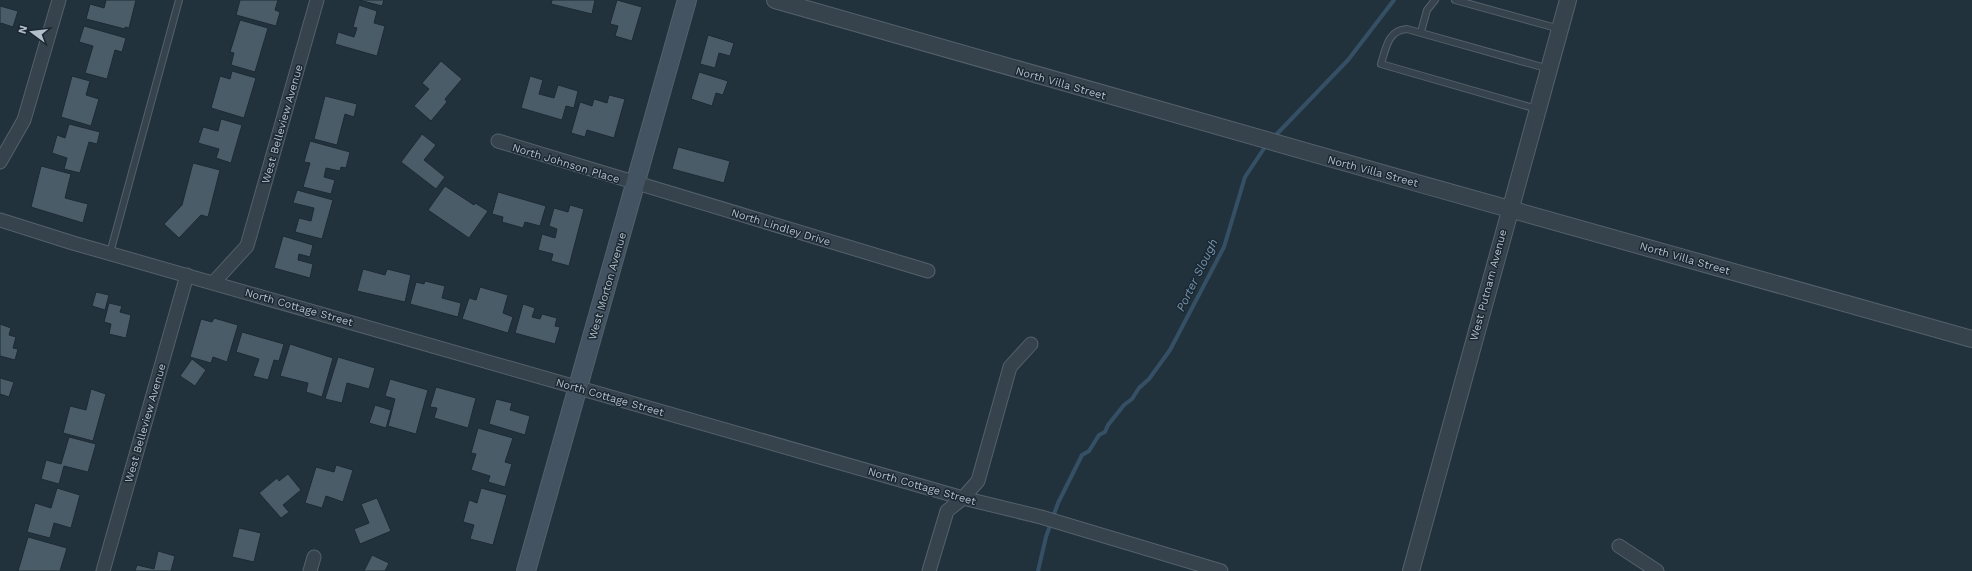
<svg xmlns="http://www.w3.org/2000/svg" width="1972" height="571" font-family="'Work Sans',sans-serif">
  <style>
    .lines { fill: none; stroke-linecap: round; stroke-linejoin: round }
    .stream { stroke: #355065; stroke-width: 4 }
    .building { fill: #4b5c69; stroke: #1d2a34 }
    .service-casing { stroke: #54616b; stroke-width: 8 }
    .minor-casing { stroke: #54616b; stroke-width: 15 }
    .tertiary-casing { stroke: #54616b; stroke-width: 18 }
    .secondary-casing { stroke: #54616b; stroke-width: 20 }
    .service { stroke: #36434d; stroke-width: 6 }
    .minor { stroke: #36434d; stroke-width: 13 }
    .tertiary { stroke: #36434d; stroke-width: 16 }
    .secondary { stroke: #445361; stroke-width: 18 }
    .labels { text-anchor: middle; stroke-width: 3; stroke-linejoin: round; paint-order: stroke }
    .street-label { font-size: 11px; fill: #b2bec9; stroke: #1b2832 }
    .water-label { font-size: 12px; font-style: italic; fill: #7193ad; stroke: #1b2832 }
  </style>
  <rect width="100%" height="100%" fill="#22323d"/>
  <g class="lines">
    <path class="stream" d="M1273,138L1348,60L1394,0
      M1038,571L1046,537L1058,503L1082,455L1089,451L1099,435L1105,432L1108,425L1124,405L1132,399L1139,388L1149,379L1170,350L1224,247L1245,177L1267,144"/>
  </g>
  <path class="building" d="M106,0H136L129,28L125,27V29L86,19L90,4L104,8Z
    M240,0H278L275,10L280,12L276,26L236,15Z
    M359,0H384L382,6Z
    M552,0H595L592,14L551,4Z
    M617,0L642,7L632,41L615,36L618,26L610,24Z
    M359,5L377,11L374,23L385,26L377,56L335,44L338,32L354,37L357,28L353,27Z
    M0,6L18,11L13,27L1,23L0,25Z
    M240,20L268,28L255,72L231,65L234,53L230,52Z
    M84,26L126,38L122,52L115,50L107,79L85,73L93,46L79,42Z
    M708,35L734,43L730,56L719,53L715,68L700,64Z
    M441,61L462,79L445,99L447,102L431,121L414,106L429,89L422,83Z
    M232,71L256,78L244,118L211,108L220,76L230,79Z
    M699,72L728,81L723,95L716,93L712,106L691,99Z
    M72,76L90,81L86,95L99,99L91,126L61,117Z
    M530,76L543,80L539,94L554,98L558,85L578,91L574,108L566,106L562,120L521,108Z
    M609,95L625,99L614,138L587,130L585,137L571,133L580,102L592,106L594,99L607,103Z
    M325,96L357,104L354,117L345,114L337,145L314,139Z
    M221,119L242,125L231,163L216,158L219,149L198,143L203,127L218,131Z
    M69,124L100,132L97,144L89,142L80,173L64,169L67,158L52,153L57,135L65,138Z
    M422,134L436,145L424,160L445,177L436,189L401,162Z
    M310,141L350,152L346,168L341,167L340,171L326,168L324,177L335,180L331,194L303,187L310,163L304,162Z
    M678,147L730,161L724,183L672,169Z
    M193,163L220,170L208,217L201,215L179,238L164,224L182,205Z
    M41,166L71,174L65,198L88,204L83,223L31,207Z
    M445,186L474,205L475,203L488,211L469,238L428,210Z
    M297,190L333,200L322,239L295,232L299,218L311,221L314,208L293,203Z
    M498,192L546,206L540,226L525,222L523,228L502,222L503,217L492,214Z
    M570,205L584,209L569,266L551,261L553,254L538,250L542,234L555,238L557,229L549,226L554,208L568,212Z
    M283,236L313,245L310,257L299,254L298,260L313,264L310,278L274,268Z
    M363,269L385,275L387,269L411,275L405,302L357,291Z
    M425,281L445,286L442,298L461,303L458,317L410,304L416,282L424,284Z
    M480,287L508,295L503,313L513,317L508,333L462,319L469,298L476,300Z
    M96,292L109,295L105,310L92,306Z
    M109,303L122,306L120,312L131,315L126,338L109,334L111,324L104,322Z
    M523,304L535,308L532,317L540,319L542,314L557,318L555,326L560,327L555,344L515,333Z
    M214,318L238,325L227,362L213,357L211,363L190,357L201,319L212,322Z
    M0,324L11,328L9,335L16,337L13,348L18,349L15,360L0,356Z
    M242,332L284,344L279,361L274,360L268,380L253,376L259,359L236,352Z
    M290,344L333,358L322,397L306,392L308,383L280,376Z
    M338,357L375,368L369,389L347,383L342,403L325,399Z
    M192,359L206,370L195,386L180,376Z
    M0,378L14,382L9,397L0,394Z
    M390,379L428,390L416,434L388,426L395,399L385,396Z
    M436,387L476,398L468,428L434,418L437,408L430,407Z
    M91,389L106,394L93,441L63,433L70,406L86,410Z
    M496,399L512,403L510,410L530,416L525,435L489,424Z
    M375,405L391,410L386,428L369,423Z
    M478,428L513,438L505,462L512,464L505,487L488,482L490,476L471,470L476,454L471,453Z
    M69,437L96,444L88,472L64,466L59,484L41,479L46,460L61,464Z
    M336,465L353,470L343,502L326,496L322,508L305,503L316,467L334,472Z
    M288,474L301,490L283,505L289,512L281,518L259,493L277,478L279,481Z
    M57,488L80,495L71,528L54,523L50,538L27,532L35,503L51,508Z
    M481,488L507,495L493,545L470,539L474,525L463,522L469,500L477,503Z
    M377,498L391,531L360,544L354,529L369,523L361,504Z
    M239,528L261,533L254,562L232,557Z
    M28,537L67,548L60,571H18Z
    M158,551L175,556L171,571H135L137,565L154,569Z
    M372,555L389,563L385,571H364Z"/>
  <g class="lines">
    <g class="service-casing">
      <path id="service" d="M1455,0L1560,29
        M1421,32L1427,10L1435,0
        M1537,109L1381,64C1386,48 1388,30 1407,29L1549,69
        M110,253L179,0"/>
    </g>
    <g class="minor-casing">
      <path id="minor" d="M498,141L928,271
        M0,162L24,120L59,0
        M0,220L73,243L963,498L1041,517L1221,571
        M214,282L247,246L317,0
        M1619,546L1657,571
        M103,571L187,275
        M310,571L314,557
        M929,571L947,511L963,498L978,481L1010,367L1031,344"/>
    </g>
    <g class="tertiary-casing">
      <path id="tertiary" d="M775,0C1173,115 1573,227 1972,339
        M1411,571L1568,0"/>
    </g>
    <g class="secondary-casing">
      <path id="secondary" d="M526,571L687,0"/>
    </g>
    <use href="#service" class="service"/>
    <use href="#minor" class="minor"/>
    <use href="#tertiary" class="tertiary"/>
    <use href="#secondary" class="secondary"/>
  </g>
  <g class="labels">
    <g class="street-label">
      <text transform="translate(1061 83) rotate(16)" y="4">North Villa Street</text>
      <text transform="translate(282 124) rotate(-74)" y="4">West Belleview Avenue</text>
      <text transform="translate(566 163) rotate(17)" y="4">North Johnson Place</text>
      <text transform="translate(1373 171) rotate(15)" y="4">North Villa Street</text>
      <text transform="translate(781 227) rotate(17)" y="4">North Lindley Drive</text>
      <text transform="translate(1685 258) rotate(16)" y="4">North Villa Street</text>
      <text transform="translate(1488 285) rotate(-75)" y="4">West Putnam Avenue</text>
      <text transform="translate(607 286) rotate(-74)" y="4">West Morton Avenue</text>
      <text transform="translate(299 307) rotate(16)" y="4">North Cottage Street</text>
      <text transform="translate(610 397) rotate(16)" y="4">North Cottage Street</text>
      <text transform="translate(145 423) rotate(-74)" y="4">West Belleview Avenue</text>
      <text transform="translate(922 486) rotate(16)" y="4">North Cottage Street</text>
    </g>
    <g class="water-label">
      <text transform="translate(1197 275) rotate(-64)" y="4">Porter Slough</text>
    </g>
  </g>
  <g transform="translate(32 32) rotate(285)" stroke="#1b2832" stroke-width="3" paint-order="stroke">
  <path d="M0-3L7 15L0 10L-7 15Z" fill="#b2bec9"/>
  <text y="-6" font-size="11" font-weight="bold" text-anchor="middle" fill="#b2bec9">N</text>
  </g>
</svg>
